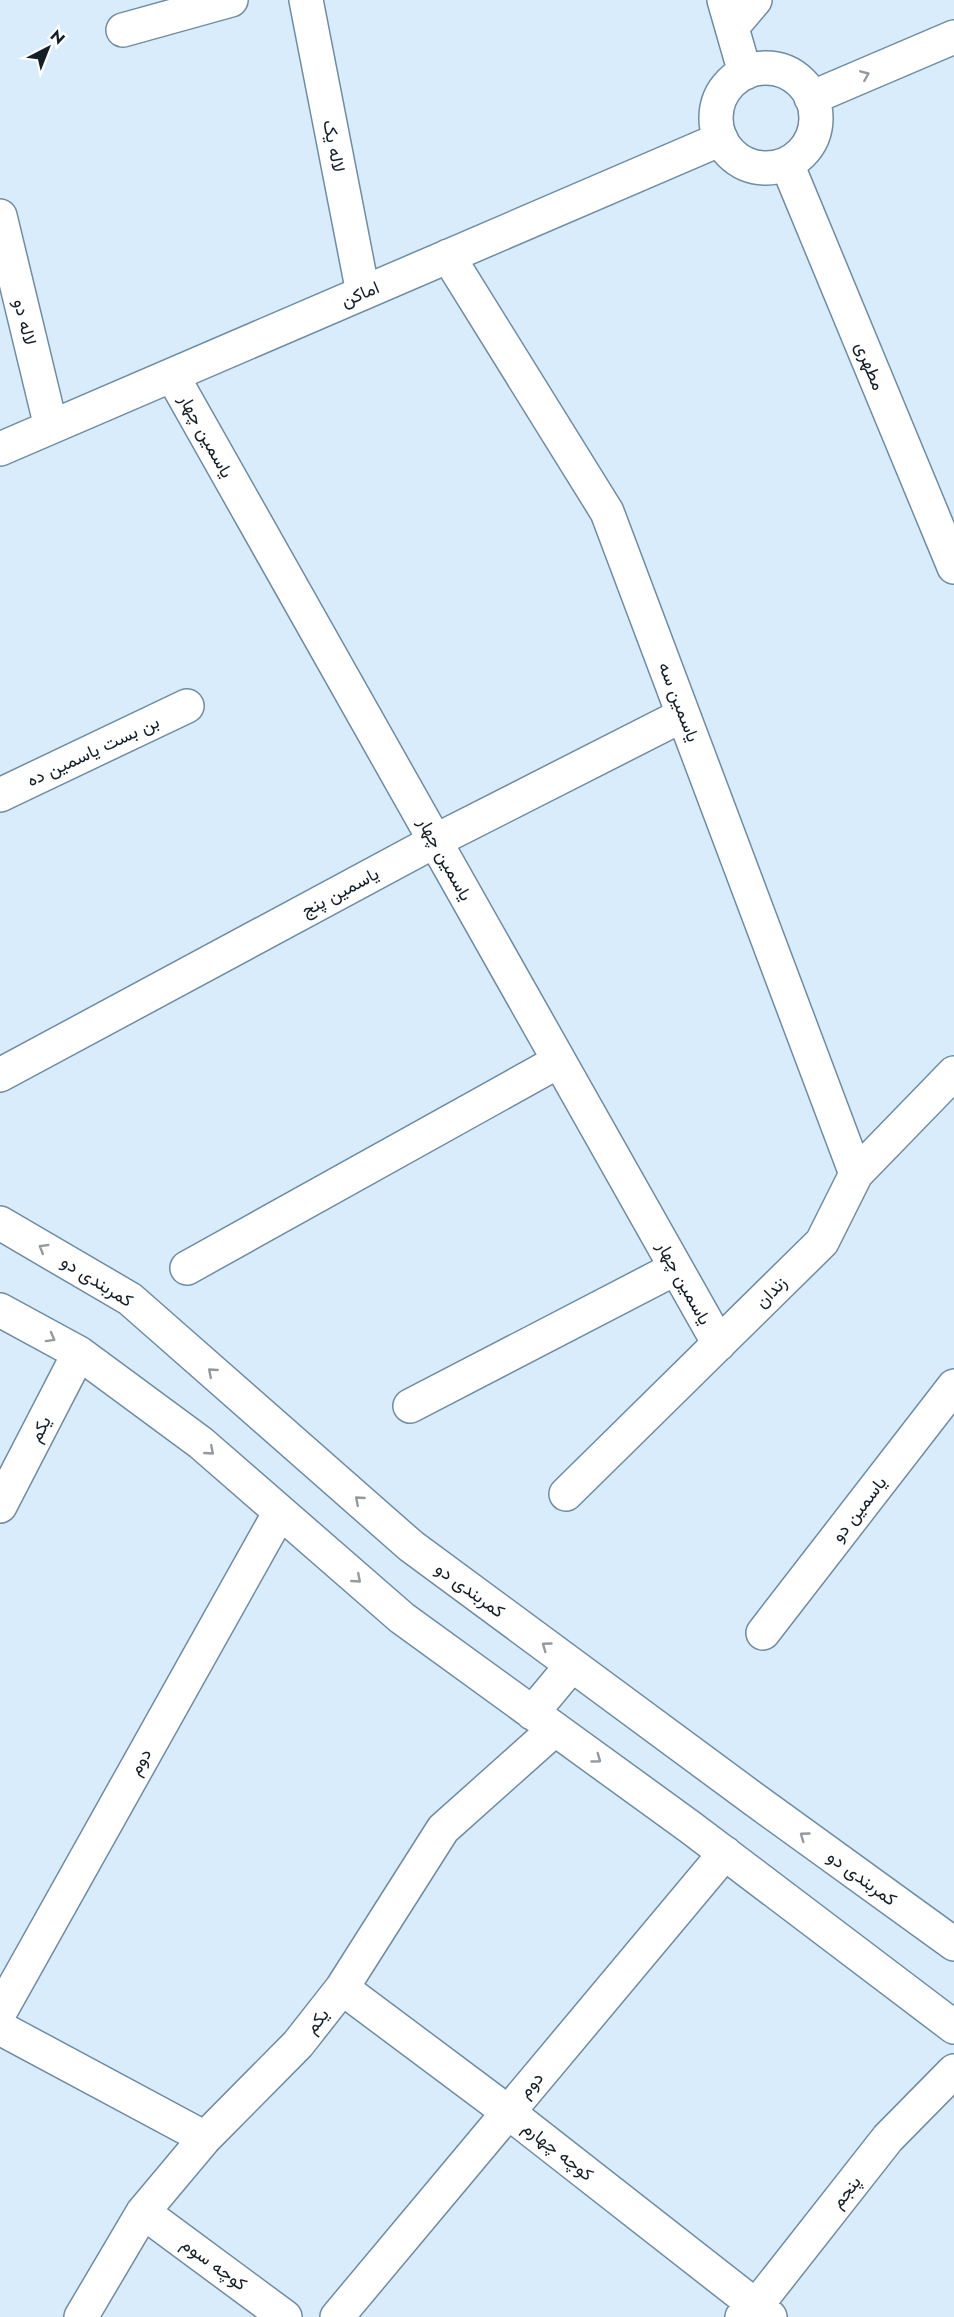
<svg xmlns="http://www.w3.org/2000/svg" width="954" height="2317" font-family="Jost,Vazirmatn,sans-serif">
  <style>
    .lines { fill: none; stroke-linecap: round; stroke-linejoin: round }
    .minor-casing { stroke: #6f8ca3; stroke-width: 36 }
    .major-casing { stroke: #6f8ca3; stroke-width: 36 }
    .minor { stroke: #fff; stroke-width: 33 }
    .major { stroke: #fff; stroke-width: 33 }
    .oneway { stroke: #959a9e }
    .labels { text-anchor: middle; stroke-width: 4.5; stroke-linejoin: round; paint-order: stroke }
    .street-label { font-size: 18px; fill: #131e27; stroke: #fff }
  </style>
  <rect width="100%" height="100%" fill="#d9ecfb"/>
  <g class="lines">
    <g class="minor-casing">
      <path id="minor" d="M306,0L363,293
        M732,27L755,0
        M123,30L231,0
        M787,164L954,567
        M0,216L51,427
        M448,256L607,512L856,1174
        M172,375L719,1344
        M0,449L721,139
        M0,795L187,706
        M0,1075L435,841L683,715
        M0,1223L130,1299L411,1546L755,1800L954,1944
        M187,1268L559,1061
        M0,1310L79,1353L201,1443L402,1618L690,1827L954,2027
        M410,1406L676,1268
        M566,1494L822,1242L856,1174L954,1073
        M0,1506L79,1353
        M763,1633L954,1386
        M532,1713L572,1665
        M342,1988L508,2112L770,2317
        M0,2012L280,1512
        M0,2028L205,2138
        M143,2212L285,2317
        M81,2317L143,2212L205,2138L298,2044L342,1988L443,1829L555,1729
        M337,2317L725,1853
        M742,2317L756,2306L888,2138L954,2071"/>
    </g>
    <g class="major-casing">
      <path id="major" d="M724,0L745,73
        M716 118a50 50 0 1 1 100 0a50 50 0 1 1-100 0Z
        M811,98L954,37"/>
    </g>
    <use href="#minor" class="minor"/>
    <use href="#major" class="major"/>
  </g>
  <defs><path id="oneway-chevron" d="M-2-3.5L2.5 0L-2 3.5" fill="none" stroke-width="1.6" stroke-linecap="round" stroke-linejoin="round" transform="scale(1.5)"/></defs>
  <g class="oneway">
    <use href="#oneway-chevron" transform="translate(865 75) rotate(-23)"/>
    <use href="#oneway-chevron" transform="translate(43 1248) rotate(-149)"/>
    <use href="#oneway-chevron" transform="translate(51 1338) rotate(29)"/>
    <use href="#oneway-chevron" transform="translate(212 1372) rotate(-139)"/>
    <use href="#oneway-chevron" transform="translate(210 1451) rotate(41)"/>
    <use href="#oneway-chevron" transform="translate(359 1500) rotate(-139)"/>
    <use href="#oneway-chevron" transform="translate(357 1579) rotate(41)"/>
    <use href="#oneway-chevron" transform="translate(546 1646) rotate(-144)"/>
    <use href="#oneway-chevron" transform="translate(597 1759) rotate(36)"/>
    <use href="#oneway-chevron" transform="translate(804 1836) rotate(-144)"/>
  </g>
  <g class="labels">
    <g class="street-label">
      <text transform="translate(334 146) rotate(79)" y="6">لاله یک</text>
      <text transform="translate(360 294) rotate(-23)" y="6">اماکن</text>
      <text transform="translate(25 322) rotate(76)" y="6">لاله دو</text>
      <text transform="translate(870 366) rotate(68)" y="6">مطهری</text>
      <text transform="translate(206 436) rotate(61)" y="6">یاسمین چهار</text>
      <text transform="translate(679 702) rotate(69)" y="6">یاسمین سه</text>
      <text transform="translate(93 751) rotate(-25)" y="6">بن بست یاسمین ده</text>
      <text transform="translate(445 859) rotate(61)" y="6">یاسمین چهار</text>
      <text transform="translate(340 892) rotate(-28)" y="6">یاسمین پنج</text>
      <text transform="translate(97 1281) rotate(32)" y="6">کمربندی دو</text>
      <text transform="translate(684 1283) rotate(61)" y="6">یاسمین چهار</text>
      <text transform="translate(771 1292) rotate(-45)" y="6">زندان</text>
      <text transform="translate(40 1429) rotate(-63)" y="6">یکم</text>
      <text transform="translate(859 1509) rotate(-52)" y="6">یاسمین دو</text>
      <text transform="translate(470 1590) rotate(36)" y="6">کمربندی دو</text>
      <text transform="translate(140 1762) rotate(-61)" y="6">دوم</text>
      <text transform="translate(862 1878) rotate(36)" y="6">کمربندی دو</text>
      <text transform="translate(317 2021) rotate(-52)" y="6">یکم</text>
      <text transform="translate(531 2085) rotate(-50)" y="6">دوم</text>
      <text transform="translate(558 2151) rotate(38)" y="6">کوچه چهارم</text>
      <text transform="translate(846 2192) rotate(-52)" y="6">پنجم</text>
      <text transform="translate(214 2264) rotate(36)" y="6">کوچه سوم</text>
    </g>
  </g>
  <g transform="translate(48 48) rotate(42)" stroke="#ffffff" stroke-width="4.5" paint-order="stroke">
  <path d="M0-4.5L10 22L0 15L-10 22Z" fill="#131e27"/>
  <text y="-9" font-size="16" font-weight="bold" text-anchor="middle" fill="#131e27">N</text>
  </g>
</svg>
